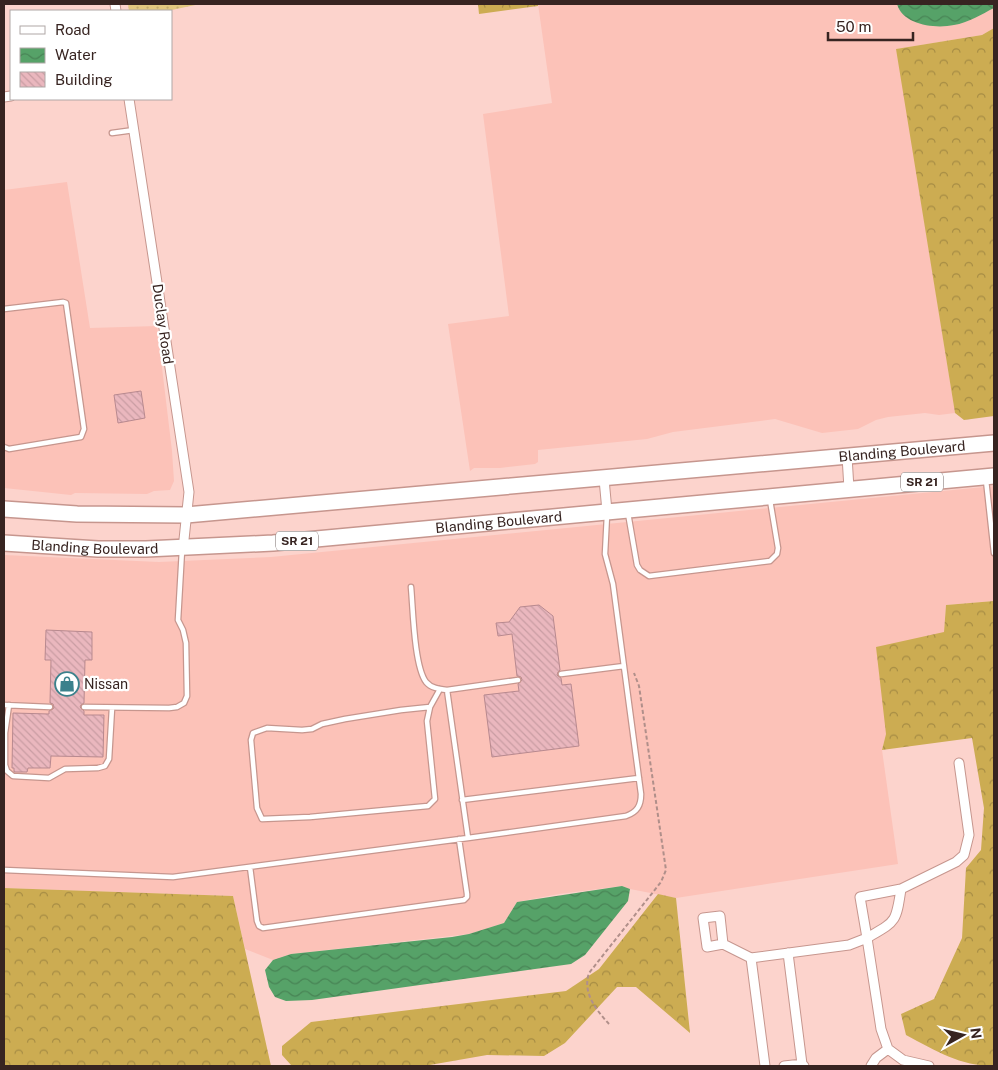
<svg xmlns="http://www.w3.org/2000/svg" width="998" height="1070" font-family="'Public Sans',sans-serif">
  <style>
    .built { fill: #fcc2b8 }
    .grass { fill: url(#grass-dots) }
    .forest { fill: url(#forest-crowns) }
    .water { fill: url(#water-waves) }
    .building { fill: url(#building-back-hatch); stroke: #b8898f }
    .lines { fill: none; stroke-linecap: round; stroke-linejoin: round }
    .service-casing { stroke: #c6968e; stroke-width: 7 }
    .minor-casing { stroke: #c6968e; stroke-width: 11 }
    .primary-casing { stroke: #c6968e; stroke-width: 18 }
    .path { stroke: #b08f8a; stroke-width: 2; stroke-dasharray: 4 2.5; stroke-linecap: butt }
    .service { stroke: #fff; stroke-width: 4.5 }
    .minor { stroke: #fff; stroke-width: 9 }
    .primary { stroke: #fff; stroke-width: 15 }
    .labels { text-anchor: middle; stroke-width: 4.5; stroke-linejoin: round; paint-order: stroke }
    .shield { fill: #fff; stroke: #736664; stroke-width: 1 }
    .shield-label { font-size: 12px; font-weight: bold; fill: #372421 }
    .street-label { font-size: 14px; fill: #372421; stroke: #fff }
    .poi-label { font-size: 14px; fill: #372421; stroke: #fff; text-anchor: start }
  </style>
  <defs>
    <pattern id="grass-dots" width="8" height="8" patternUnits="userSpaceOnUse" patternTransform="scale(1.25)"><rect width="8" height="8" fill="#e3c880"/><path d="M2 2h.1M6 6h.1" fill="none" stroke="#c3ac6e" stroke-width="1.8" stroke-linecap="round"/></pattern>
    <pattern id="forest-crowns" width="20" height="18" patternUnits="userSpaceOnUse" patternTransform="scale(1.25)"><rect width="20" height="18" fill="#ccac52"/><path d="M2 6a3 3 0 1 1 6 0M12 15a3 3 0 1 1 6 0" fill="none" stroke="#a68c44"/></pattern>
    <pattern id="water-waves" width="16" height="10" patternUnits="userSpaceOnUse" patternTransform="scale(1.25)"><rect width="16" height="10" fill="#56a268"/><path d="M0 5q4-4 8 0t8 0" fill="none" stroke="#488455"/></pattern>
    <pattern id="building-back-hatch" width="6" height="6" patternUnits="userSpaceOnUse" patternTransform="scale(1.25)"><rect width="6" height="6" fill="#eab7be"/><path d="M-1 5l2 2M0 0l6 6M5-1l2 2" fill="none" stroke="#c99da3"/></pattern>
  </defs>
  <rect width="100%" height="100%" fill="#fcd3cc"/>
  <path class="built" d="M538,4H994V28L982,35L897,49L955,413L939,415L925,413L888,417L876,420L858,429L822,433L775,419L673,432L647,439L538,450V462L535,464L500,468H474L470,471L448,324L509,316L483,114L552,103Z
    M67,182L90,328L157,326L172,451L174,481L170,490L154,491L147,494L75,493L71,495L4,488V190Z
    M994,486V601L946,605L944,632L886,734L882,750L898,864L676,898L630,889L622,886L559,894L517,902L504,923L469,934L291,954L273,960L245,949L233,896L4,888V555L159,562L271,557Z"/>
  <path class="grass" d="M128,4H200L167,11H129Z"/>
  <path class="forest" d="M478,4H538V6L479,14Z
    M994,28V416L964,420L955,413L896,49L982,35Z
    M994,601V1066C960,1066 936,1051 906,1035L901,1014L934,999L962,938L966,868L981,850L984,808L972,738L882,750L886,734L876,647L944,632L946,605Z
    M4,888L233,896L271,1066H4Z
    M658,894L676,898L690,1033L636,987H617L565,1043L544,1056L487,1055L424,1066H300L291,1065L282,1055V1046L311,1022L566,991L599,969Z"/>
  <path class="water" d="M897,4H994V8C982,14 968,23 954,25C935,29 903,25 897,4Z
    M622,886L630,889L628,901L585,955L571,964L312,1000L286,1001L275,997L269,987L265,970L273,960L291,954L452,937L469,934L504,923L517,902Z"/>
  <path class="building" d="M141,391L145,418L118,423L114,395Z
    M539,605L553,616L560,670L558,672L557,675L561,678L562,685L571,684L579,746L492,757L484,695L519,691L518,684L522,680L521,677L517,676L512,634L498,636L496,623L509,622L520,607Z
    M46,630L92,632V660H85L84,703L81,705L80,707L84,711V715H104L103,757L51,756L50,768H28L27,772H14V768H12L13,713L49,714V711L54,708L53,704L50,703L51,660H45Z"/>
  <g class="lines">
    <g class="service-casing">
      <path id="service" d="M112,133L134,130
        M4,309L63,302L66,303L84,429L81,437L9,449L4,447
        M986,480L994,553
        M628,513L637,565L640,570L649,576L770,561L777,554L778,548L770,500
        M411,587C413,608 414,666 426,682C431,688 439,689 447,690L518,680
        M561,674L624,666
        M447,690L468,838L626,816C637,812 641,806 641,794L613,584L605,554L607,515
        M4,705L50,707
        M9,705L5,733V765L7,771L13,776L49,778L65,769L98,768L105,766L109,759L112,708
        M84,707L169,708L177,707L184,703L187,696L186,643L183,630L178,620L182,550
        M430,707L401,710L345,719L322,724L312,729L302,730L267,728L253,733L251,740L257,808L262,819L310,817L428,806L435,799L427,721L430,707L440,689
        M462,800L639,778
        M250,867L257,921L259,926L263,928L464,900L467,897V894L459,839
        M4,870L173,877L468,838"/>
    </g>
    <g class="minor-casing">
      <path id="minor" d="M115,4L116,11
        M4,97L11,96
        M129,99L189,492L183,549
        M847,456L849,489
        M604,479L607,511
        M901,889L860,897L867,938C896,921 896,923 901,889L956,862L964,855L969,835L959,763
        M723,944L707,947L703,918L720,916L723,944L751,958
        M788,953L802,1064L804,1066
        M765,1066L751,958L849,945L867,938L881,1029L888,1049L903,1060L929,1066
        M784,1066L802,1064
        M871,1066L876,1058L888,1049"/>
    </g>
    <g class="primary-casing">
      <g id="primary">
        <path id="s1" d="M4,509L77,514L186,515L994,443"/>
        <path id="s2" d="M4,543L98,549H146L273,543L994,476"/>
      </g>
    </g>
    <path class="path" d="M609,1024C597,1011 582,993 589,973L661,882L666,870L639,686L634,673"/>
    <use href="#service" class="service"/>
    <use href="#minor" class="minor"/>
    <use href="#primary" class="primary"/>
  </g>
  <defs>
    <g id="shop-ring" transform="scale(1.25)"><circle r="9.5" fill="#fff" stroke="#3b818c" stroke-width="1.5"/><path d="M-5-2.5h2.3a2.7 3.5 0 0 1 5.4 0H5L5.5 6h-11ZM-1.5-2.5h3a1.5 2.3 0 0 0-3 0Z" fill="#3b818c"/></g>
  </defs>
  <g fill-rule="evenodd">
    <use href="#shop-ring" x="67" y="684"/>
  </g>
  <g class="labels">
    <g class="shield">
      <rect x="901" y="472.5" width="42" height="19" rx="4"/>
      <rect x="276" y="531.5" width="42" height="19" rx="4"/>
    </g>
    <g class="shield-label">
      <text x="922" y="486">SR 21</text>
      <text x="297" y="545">SR 21</text>
    </g>
    <g class="street-label">
      <text transform="translate(163 324) rotate(82)" y="5">Duclay Road</text>
      <text dy="5" stroke="none"><textPath href="#s1" startOffset="901">Blanding Boulevard</textPath></text>
      <text dy="5" stroke="none"><textPath href="#s2" startOffset="496">Blanding Boulevard</textPath></text>
      <text dy="5" stroke="none"><textPath href="#s2" startOffset="91">Blanding Boulevard</textPath></text>
    </g>
    <g class="poi-label">
      <text x="84" y="689">Nissan</text>
    </g>
  </g>
  <rect width="998" height="1070" fill="none" stroke="#372421" stroke-width="10"/>
  <rect x="10" y="10" width="162" height="90" fill="#ffffff" stroke="#afa7a6"/>
  <rect x="20" y="26" width="25" height="8" fill="#ffffff" stroke="#afa7a6"/>
  <text x="55" y="35" font-size="15" fill="#372421">Road</text>
  <rect x="20" y="48" width="25" height="15" fill="url(#water-waves)" stroke="#afa7a6"/>
  <text x="55" y="60" font-size="15" fill="#372421">Water</text>
  <rect x="20" y="72" width="25" height="15" fill="url(#building-back-hatch)" stroke="#afa7a6"/>
  <text x="55" y="85" font-size="15" fill="#372421">Building</text>
  <g transform="translate(963 1035) rotate(82)" stroke="#ffffff" stroke-width="4" paint-order="stroke">
  <path d="M0-4L9 19L0 12L-9 19Z" fill="#372421"/>
  <text y="-8" font-size="14" font-weight="bold" text-anchor="middle" fill="#372421">N</text>
  </g>
  <path d="M828 32v8h85v-8" fill="none" stroke="#372421" stroke-width="2.5"/>
  <text x="836" y="32" font-size="15" fill="#372421" stroke="#ffffff" stroke-width="4" paint-order="stroke">50 m</text>
</svg>
